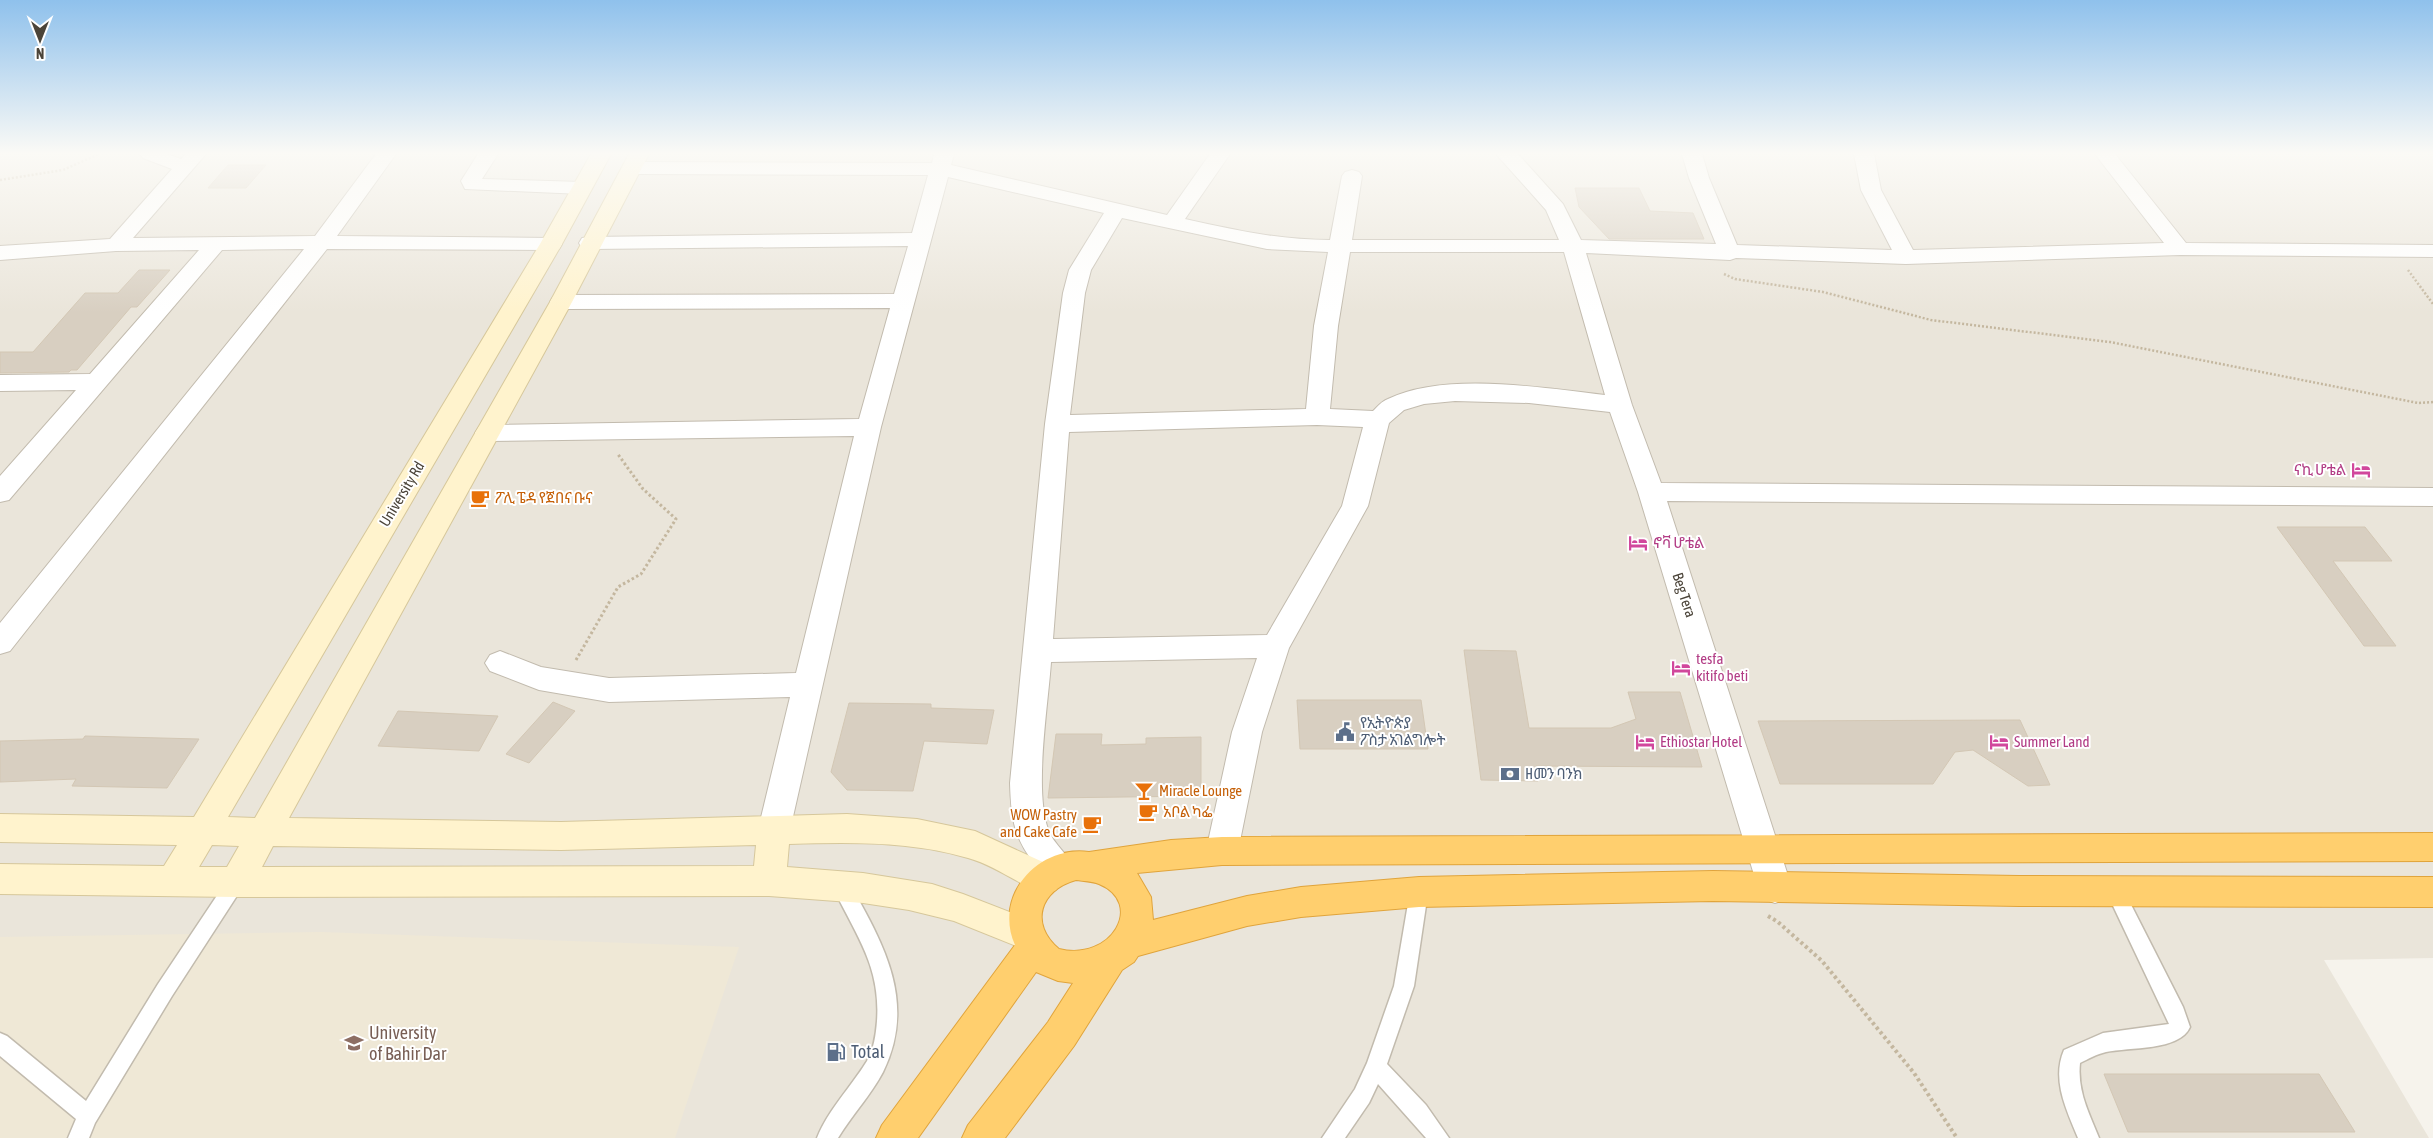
<svg xmlns="http://www.w3.org/2000/svg" width="2433" height="1138" font-family="'Asap Condensed','Noto Sans Ethiopic',sans-serif">
  <style>
    .residential { fill: #eae5da }
    .education { fill: #efe8d6 }
    .building { fill: #d8cfc1; stroke: #d3c7b4 }
    .lines { fill: none; stroke-linecap: round; stroke-linejoin: round }
    .lane-casing { stroke: #c2bbae; stroke-width: 3 }
    .street-casing { stroke: #c2bbae; stroke-width: 2 }
    .secondary-casing { stroke: #d6c79b; stroke-width: 2 }
    .highway-casing { stroke: #e0a43c; stroke-width: 2 }
    .path-far2 { stroke: #c4b79f; stroke-width: 2.5; stroke-dasharray: 2 2; stroke-linecap: butt }
    .path-far1 { stroke: #c4b79f; stroke-width: 3; stroke-dasharray: 2.5 2.5; stroke-linecap: butt }
    .path { stroke: #c4b79f; stroke-width: 4; stroke-dasharray: 3 3; stroke-linecap: butt }
    .lane { fill: #fff; fill-rule: evenodd }
    .street { fill: #fff; fill-rule: evenodd }
    .secondary { fill: #fff3cd; fill-rule: evenodd }
    .highway { fill: #ffcf6e; fill-rule: evenodd }
    .labels { text-anchor: middle; stroke-width: 4; stroke-linejoin: round; paint-order: stroke }
    .hotel-label { font-size: 15px; fill: #b23c85; stroke: #fff; text-anchor: start }
    .street-label { font-size: 15px; fill: #4b4439; stroke: #fff }
    .food-label { font-size: 15px; fill: #c56008; stroke: #fff; text-anchor: start }
    .service-label { font-size: 15px; fill: #4e5e75; stroke: #fff; text-anchor: start }
    .near-education-label { font-size: 18px; fill: #785e54; stroke: #fff; text-anchor: start }
    .near-service-label { font-size: 18px; fill: #4e5e75; stroke: #fff; text-anchor: start }
  </style>
  <rect width="100%" height="100%" fill="#f6f3ec"/>
  <path class="residential" d="M0,154H2433V958L2324,960L2429,1138H0Z"/>
  <path class="education" d="M321,932L739,947L675,1138H0V937Z"/>
  <path class="building" d="M228,165H266L246,188H208Z
    M1575,188H1639L1650,211L1693,213L1704,239H1609L1579,207Z
    M139,270H170L137,307H131L77,370H71L69,372L0,373V352H33L85,293H118Z
    M2277,527H2365L2392,561H2333L2396,646H2364Z
    M1464,650L1516,651L1529,728H1611L1636,719L1628,692H1680L1702,767L1536,766L1538,781L1481,780Z
    M1297,700H1421L1428,749H1300Z
    M553,702L575,711L529,763L506,754Z
    M849,703L931,704V708L994,710L987,744L924,741L913,791L847,790L831,772Z
    M398,711L498,716L479,751L378,746Z
    M2020,720L2050,785L2028,786L1973,750L1955,752L1933,784H1780L1758,721Z
    M1056,734H1102L1101,745L1146,744V738L1201,737V796L1048,798Z
    M85,736L199,739L167,788L72,786L76,779L0,782V741L83,739Z
    M2104,1074H2319L2355,1132H2128Z"/>
  <g class="lines">
    <g class="lane-casing">
      <path id="lane" d="M236,874L242,876L245,882L242,888L172,996L95,1123L89,1138H68L76,1119L0,1056V1033L7,1036L86,1101L158,984L230,876Z
        M841,877L847,879C882,941 918,1001 883,1072C871,1095 852,1115 838,1138H817C828,1110 851,1087 867,1061C874,1049 876,1034 877,1021C881,964 854,933 832,885L835,879Z
        M2115,883L2121,885L2183,1007L2190,1027C2180,1051 2129,1047 2106,1052C2097,1054 2088,1059 2080,1063C2077,1091 2089,1113 2099,1138H2078C2067,1111 2051,1080 2064,1050L2103,1033L2169,1024L2106,891L2109,885Z
        M1419,884L1425,886L1428,892L1414,986L1387,1064L1426,1105L1449,1138H1426L1378,1084L1369,1103L1345,1138H1322L1355,1089L1367,1063L1394,986L1410,892L1413,886Z"/>
    </g>
    <g class="street-casing">
      <path id="street" d="M140,154H167L181,159L186,154H206L133,238L315,236L376,154H396L337,236L551,238L559,239L562,244L559,249L551,250L327,249L10,651L0,654V623L304,249L222,250L9,500L0,502V476L76,390L0,391V375L90,374L199,250L116,251L0,260V246L110,239L172,169L143,158Z
        M478,154H498L482,179L582,182L589,184L592,188L589,192L582,194L465,189L461,181Z
        M934,154H954L951,165L1167,215L1210,154H1230L1185,219C1236,230 1278,240 1330,240L1342,176L1345,172L1352,170L1359,172L1362,176L1352,240H1559L1546,210L1496,154H1518L1563,204L1581,240L1716,244L1689,178L1682,154H1702L1709,178L1737,245L1892,250L1861,190L1854,154H1874L1881,190L1913,250L2164,243L2095,154H2115L2186,243L2433,245V257L2180,255L1906,264L1736,258L1730,260L1586,253L1632,405L1661,483L2433,488V506L1667,501L1792,888L1787,899L1775,903L1763,899L1758,888L1638,492L1610,412L1529,403L1455,401L1424,404L1404,410L1389,423L1368,506L1289,648L1262,732L1238,851L1234,861L1222,865L1210,861L1206,851L1232,732L1257,658L1051,662C1048,706 1034,790 1048,829C1053,844 1069,855 1076,870L1071,880L1059,885C1046,880 1042,873 1034,863C1013,836 1011,816 1010,783L1045,424L1063,293L1069,270L1104,213L948,177L881,427L790,830L785,840L774,844L763,840L758,830L790,697L609,702L539,690L490,671L485,663L490,655L500,651L541,667L609,678L796,673L854,436L488,441L479,439L475,433L479,427L488,425L859,419L890,308L561,309L553,307L550,302L553,297L561,295L894,294L908,246L590,249L582,248L579,243L582,238L590,237L912,233L928,175L632,174L625,172L622,168L625,164L632,162L932,163ZM1122,218L1267,249L1328,252L1314,326L1306,409L1070,415L1085,293L1091,270ZM1350,252H1564L1605,395C1543,388 1445,371 1388,399C1382,401 1377,407 1373,411L1330,409L1338,326ZM1317,425L1363,427L1342,506L1267,635L1053,639L1069,432Z"/>
    </g>
    <g class="secondary-casing">
      <path id="secondary" d="M591,154H611L562,244L228,817L255,818L550,302L629,154H649L572,302L289,818L561,822L847,814L917,819L975,831L1056,868L1061,879L1056,890L1044,894C1018,884 994,865 968,858C910,841 849,842 789,844L787,867L863,873L932,884L963,894L1038,923L1043,934L1038,945L1026,950L954,921L909,910L863,903L769,896L236,897L0,894V864L164,866L177,845L0,842V814L194,817L540,244ZM212,845L239,846L227,867H199ZM756,845L754,866L262,867L273,846L561,850Z"/>
    </g>
    <g class="highway-casing">
      <path id="highway" d="M2433,833V861L1222,865L1137,873L1151,897L1153,920L1247,896L1301,887L1419,877L1713,871L2019,876L2433,877V907L2019,906L1713,901L1419,907L1301,917L1247,926L1138,956L1134,962L1122,970L1074,1046L1005,1138H962L968,1125L1048,1022L1073,983L1058,981L1036,972L918,1138H876L882,1125L1015,945C993,896 1038,845 1089,852L1171,840L1222,837ZM1076,880C1083,881 1092,881 1099,884C1145,903 1112,962 1059,949C1029,924 1040,890 1076,880Z"/>
    </g>
    <path class="path-far2" d="M0,180L63,170L99,154
      M2408,270L2433,304
      M1724,274L1735,279L1823,292L1931,320L2110,342L2418,403L2433,402"/>
    <path class="path-far1" d="M576,660L618,587L641,574L676,519L643,489L617,453"/>
    <path class="path" d="M1768,916L1778,922L1822,961L1914,1073L1957,1138"/>
    <use href="#lane" class="lane"/>
    <use href="#street" class="street"/>
    <use href="#secondary" class="secondary"/>
    <use href="#highway" class="highway"/>
  </g>
  <linearGradient id="sky" x2="0" y2="1"><stop stop-color="#8fc1ec"/><stop offset="0.49" stop-color="#fbfaf6"/><stop offset="1" stop-color="#fbfaf6" stop-opacity="0"/></linearGradient>
  <rect width="2433" height="313" fill="url(#sky)"/>
  <defs>
    <g id="hotel-bare" transform="scale(1.5)"><path d="M-6-4.5h1.5V1H6V5H4.5V3h-9V5H-6ZM-4 0a1.8 1.8 0 1 1 3.6 0ZM.5 0V-2.5h3Q6-2.5 6 0Z" fill="#d1479c" stroke="#fff" stroke-width="2.5" paint-order="stroke"/></g>
    <g id="cafe-bare" transform="scale(1.5)"><path d="M-5.5-4.5H6V0H3Q3 3.5 0 3.5H-2.5Q-5.5 3.5-5.5 0ZM3-3.2v2h1.7v-2ZM-6 4.5H4V6H-6Z" fill="#e8710a" stroke="#fff" stroke-width="2.5" paint-order="stroke"/></g>
    <g id="civic-bare" transform="scale(1.5)"><path d="M-.6-6.5H3V-4.5H.6V-3L4-1V1h2V6H-6V1h2V-1L-.6-3ZM-1.2 2.5V6h2.4V2.5Z" fill="#5c6f8a" stroke="#fff" stroke-width="2.5" paint-order="stroke"/></g>
    <g id="bank-bare" transform="scale(1.5)"><path d="M-6-4H6V4H-6ZM0-2.3a2.3 2.3 0 1 0 0 4.6a2.3 2.3 0 1 0 0-4.6Z" fill="#5c6f8a" stroke="#fff" stroke-width="2.5" paint-order="stroke"/></g>
    <g id="bar-bare" transform="scale(1.5)"><path d="M-6-5H6L.8 .8V4.5H3.5V6h-7V4.5H-.8V.8Z" fill="#e8710a" stroke="#fff" stroke-width="2.5" paint-order="stroke"/></g>
    <g id="university-bare" transform="scale(1.5)"><path d="M0-5L7-2L0 1L-7-2ZM-4 1L0 2.5L4 1V4Q0 6-4 4Z" fill="#8d6e63" stroke="#fff" stroke-width="2.5" paint-order="stroke"/></g>
    <g id="fuel-bare" transform="scale(1.5)"><path d="M-5.5-6h7V0h2V4h1.3V-2.5L3-4.5l.8-.8L6-3V5H2.5V1h-1V6h-7ZM-4.2-4.7v3.2H.2V-4.7Z" fill="#5c6f8a" stroke="#fff" stroke-width="2.5" paint-order="stroke"/></g>
  </defs>
  <g fill-rule="evenodd">
    <use href="#hotel-bare" x="2361" y="470"/>
    <use href="#cafe-bare" x="480" y="498"/>
    <use href="#hotel-bare" x="1638" y="543"/>
    <use href="#hotel-bare" x="1681" y="668"/>
    <use href="#civic-bare" x="1345" y="732"/>
    <use href="#hotel-bare" x="1645" y="742"/>
    <use href="#hotel-bare" x="1999" y="742"/>
    <use href="#bank-bare" x="1510" y="774"/>
    <use href="#bar-bare" x="1144" y="791"/>
    <use href="#cafe-bare" x="1148" y="812"/>
    <use href="#cafe-bare" x="1092" y="824"/>
    <use href="#university-bare" x="354" y="1043"/>
    <use href="#fuel-bare" x="836" y="1052"/>
  </g>
  <g class="labels">
    <g class="hotel-label">
      <text x="2346" y="475" text-anchor="end">ናኪ ሆቴል</text>
      <text x="1653" y="548">ኖቫ ሆቴል</text>
      <text x="1696" y="664">tesfa<tspan x="1696" dy="17">kitifo beti</tspan></text>
      <text x="1660" y="747">Ethiostar Hotel</text>
      <text x="2014" y="747">Summer Land</text>
    </g>
    <g class="street-label">
      <text transform="translate(402 494) rotate(-59)" y="5">University Rd</text>
      <text transform="translate(1684 595) rotate(72)" y="5">Beg Tera</text>
    </g>
    <g class="food-label">
      <text x="495" y="503">ፖሊ ፔዳ የጀበና ቡና</text>
      <text x="1159" y="796">Miracle Lounge</text>
      <text x="1163" y="817">አቦል ካፌ</text>
      <text x="1077" y="820" text-anchor="end">WOW Pastry<tspan x="1077" dy="17">and Cake Cafe</tspan></text>
    </g>
    <g class="service-label">
      <text x="1360" y="728">የኢትዮጵያ<tspan x="1360" dy="17">ፖስታ አገልግሎት</tspan></text>
      <text x="1525" y="779">ዘመን ባንክ</text>
    </g>
    <g class="near-education-label">
      <text x="369" y="1039">University<tspan x="369" dy="21">of Bahir Dar</tspan></text>
    </g>
    <g class="near-service-label">
      <text x="851" y="1058">Total</text>
    </g>
  </g>
  <g transform="translate(40 40) rotate(180)" stroke="#ffffff" stroke-width="4" paint-order="stroke">
  <path d="M0-4L9 19L0 12L-9 19Z" fill="#4b4439"/>
  <text y="-8" font-size="14" font-weight="bold" text-anchor="middle" fill="#4b4439">N</text>
  </g>
</svg>
